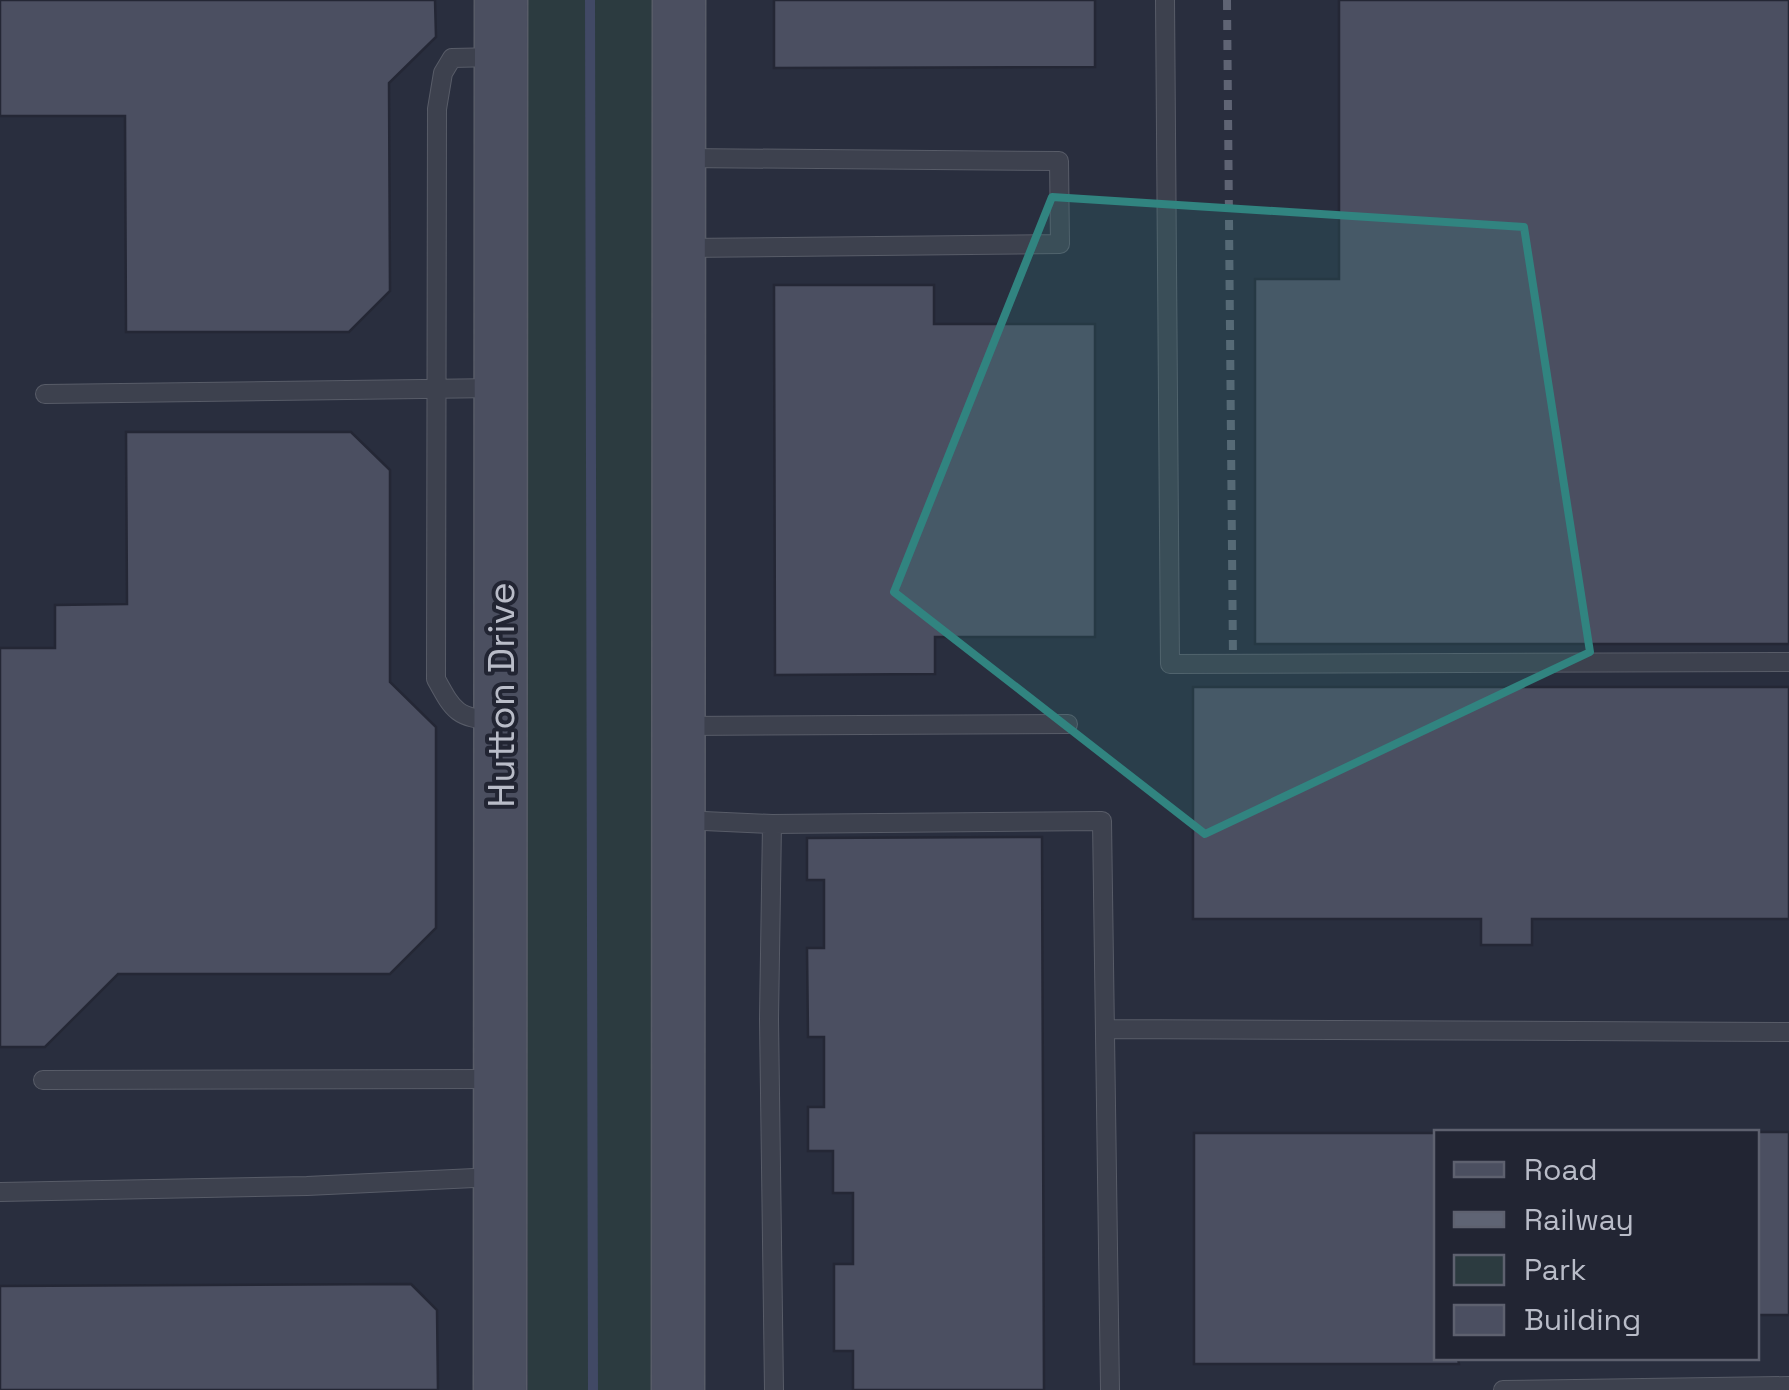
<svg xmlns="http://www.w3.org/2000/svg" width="1789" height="1390" font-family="'Space Grotesk',sans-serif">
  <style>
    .green { fill: #2c3b40 }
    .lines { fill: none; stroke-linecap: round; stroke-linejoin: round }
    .stream { stroke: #414965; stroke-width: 10 }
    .building { fill: #4b4f61; stroke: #242735; stroke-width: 2.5 }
    .lane-casing { stroke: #585c68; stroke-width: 20 }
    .secondary-casing { stroke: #585c68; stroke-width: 55 }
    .lane { stroke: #3d414e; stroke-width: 18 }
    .secondary { stroke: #4b4f60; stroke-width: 52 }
    .rail { stroke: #5f6474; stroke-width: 8; stroke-dasharray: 10 10; stroke-linecap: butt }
    .marked { fill: #318480; fill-opacity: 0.2; stroke: #318480; stroke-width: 8; stroke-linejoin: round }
    .labels { text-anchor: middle; stroke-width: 8; stroke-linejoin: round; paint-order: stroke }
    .street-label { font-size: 38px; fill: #b9bcc8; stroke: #222533 }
  </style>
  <rect width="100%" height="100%" fill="#292e3e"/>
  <path class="green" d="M524,0H664V1390H528Z"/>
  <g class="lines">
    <path class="stream" d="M590,0L593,1390"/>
  </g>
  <path class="building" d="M0,0H435L436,37L389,83L390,291L349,332H126L125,116H0Z
    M774,0H1095V67L774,68Z
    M1339,0H1789V644H1255V279H1339Z
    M774,285H934V324H1095V637H935V674L775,675Z
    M126,432H351L390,470V682L436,727V928L390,974H118L45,1047H0V648H55V605L127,604Z
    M1193,687H1789V919H1532V945H1481V919H1193Z
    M1042,837L1044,1390H853V1351H834V1264H853V1193H833V1151H808V1107H824V1037H808L807,948H824V880H807V838Z
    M1667,1132H1789V1315H1756V1132Z
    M1194,1133H1436V1358H1458L1459,1364H1194Z
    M411,1284L437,1310L438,1390H0V1286Z"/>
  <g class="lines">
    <g class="lane-casing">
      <path id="lane" d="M1165,0L1170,664L1789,662
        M684,248L1060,244L1059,161L685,158
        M45,394L496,388
        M495,720C457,719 453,710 436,679L437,109L443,73L452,58L497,57
        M684,726L1068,724
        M682,820L772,824L1102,821L1110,1390
        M772,824L769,1019L774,1390
        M1105,1029L1789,1032
        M43,1080L495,1079
        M0,1192L307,1186L495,1177
        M1503,1390L1789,1386"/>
    </g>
    <g class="secondary-casing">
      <path id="secondary" d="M500,1390L501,0
        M678,1390L679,0"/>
    </g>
    <use href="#lane" class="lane"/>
    <use href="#secondary" class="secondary"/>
    <path class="rail" d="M1227,0L1233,659"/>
  </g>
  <path class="marked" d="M1052,197L1524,227L1590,652L1205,834L894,592Z"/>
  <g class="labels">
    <g class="street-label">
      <text transform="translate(501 695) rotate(-90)" y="13">Hutton Drive</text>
    </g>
  </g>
  <rect x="1434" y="1130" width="325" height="230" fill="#222533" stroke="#5e616f" stroke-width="2.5"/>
  <rect x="1454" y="1162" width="50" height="15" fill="#4b4f60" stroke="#5e616f" stroke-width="2.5"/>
  <text x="1524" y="1180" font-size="30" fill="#b9bcc8">Road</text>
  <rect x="1454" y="1212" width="50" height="15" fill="#5f6474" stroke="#5e616f" stroke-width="2.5"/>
  <text x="1524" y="1230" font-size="30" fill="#b9bcc8">Railway</text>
  <rect x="1454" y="1255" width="50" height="30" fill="#2c3b40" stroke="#5e616f" stroke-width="2.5"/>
  <text x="1524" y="1280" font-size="30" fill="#b9bcc8">Park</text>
  <rect x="1454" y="1305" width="50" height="30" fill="#4b4f61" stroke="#5e616f" stroke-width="2.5"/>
  <text x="1524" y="1330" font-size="30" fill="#b9bcc8">Building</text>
</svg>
